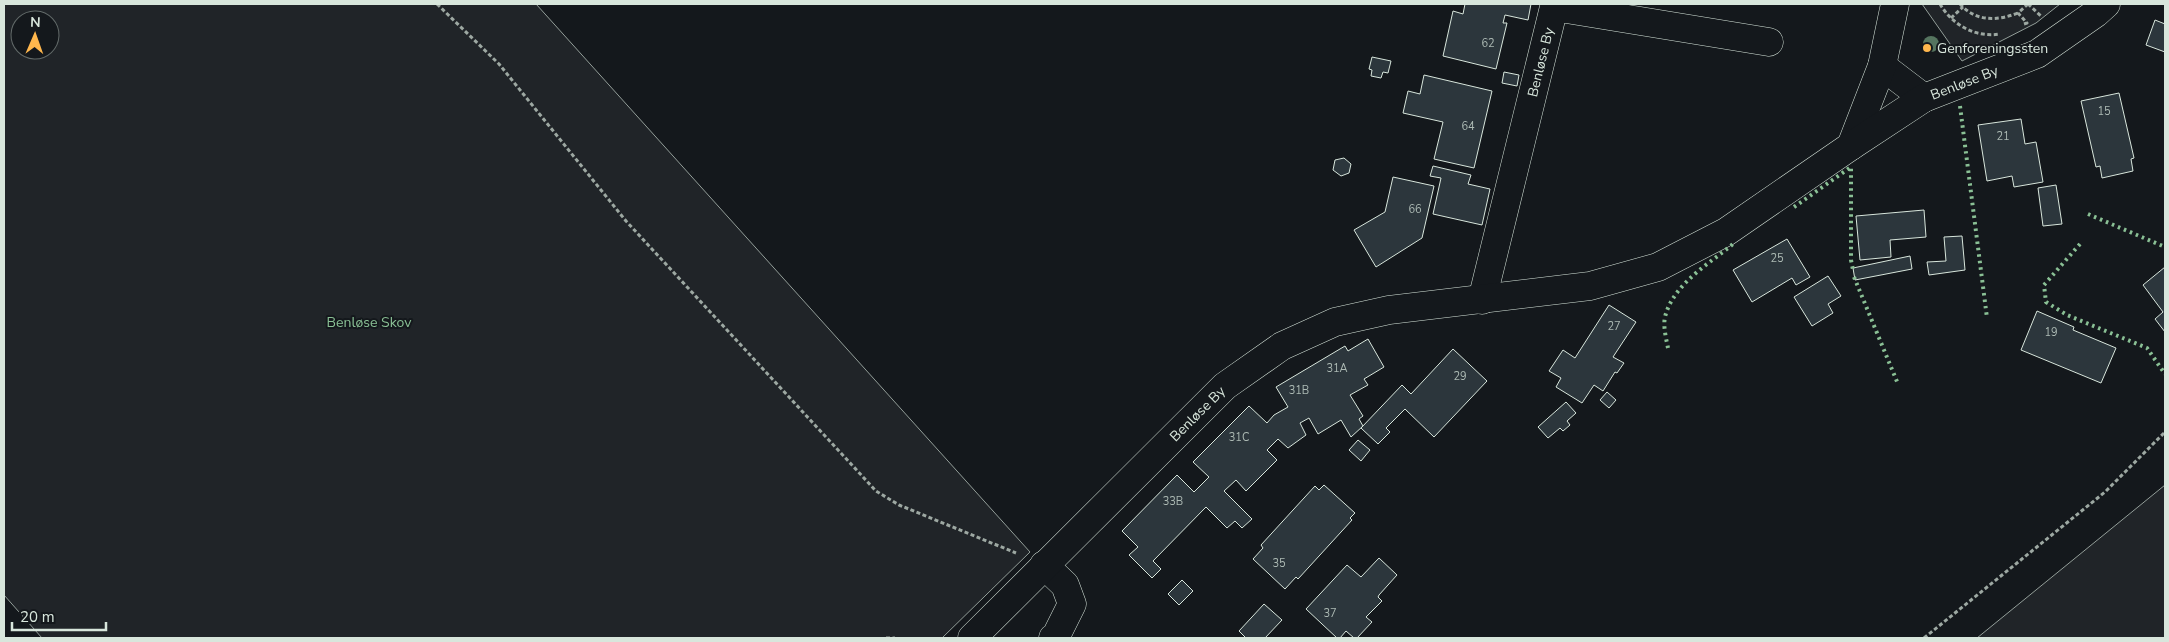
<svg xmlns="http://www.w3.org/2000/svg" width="2169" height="642" font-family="'Nunito Sans',sans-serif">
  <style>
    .green { fill: #202428; stroke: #939e99; fill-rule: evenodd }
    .building { fill: #2c363c; stroke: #d8e6dc }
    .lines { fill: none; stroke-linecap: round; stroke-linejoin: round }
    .minor-casing { stroke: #d8e6dc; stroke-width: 29 }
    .path { stroke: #9da8a2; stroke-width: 3; stroke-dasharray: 4 2.5; stroke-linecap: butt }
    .minor { stroke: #14181c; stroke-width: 28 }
    .hedge { stroke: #8ac095; stroke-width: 4; stroke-dasharray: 2.5 4; stroke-linecap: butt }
    .tree { fill: #55745f }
    .poi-dot { fill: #ffb74d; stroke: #14181c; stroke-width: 2 }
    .labels { text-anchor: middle; stroke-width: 4; stroke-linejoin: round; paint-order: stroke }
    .number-label { font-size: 11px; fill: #adbab4 }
    .poi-label { font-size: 14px; fill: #d8e6dc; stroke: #14181c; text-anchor: start }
    .street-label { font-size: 14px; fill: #d8e6dc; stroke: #14181c }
    .park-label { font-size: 14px; fill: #8ac095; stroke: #14181c }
  </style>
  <rect width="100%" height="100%" fill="#14181c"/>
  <path class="green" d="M4,4H536L1030,552L942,638H42L4,595ZM20,20H50V50H20Z
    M1922,4H2060L2036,23L1962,61Z
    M2165,485V638H1977Z"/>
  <path class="building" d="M1465,4H1531L1528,20L1505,15L1503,23H1507L1496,69L1443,56L1453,11L1463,14Z
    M2155,20L2165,24V52L2146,45Z
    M1372,57L1391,61L1388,73L1383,72L1381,78L1371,76L1372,70L1369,69Z
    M1504,72L1519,75L1517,86L1502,83Z
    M1424,75L1492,91L1474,168L1434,159L1443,122L1403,113L1408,91L1420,94Z
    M2119,93L2134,158L2131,159L2133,171L2102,178L2100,166L2096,167L2081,101Z
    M2021,119L2025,144L2036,142L2043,182L2014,187L2012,176L1987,181L1978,125Z
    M1344,158L1351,164L1349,173L1341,176L1333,170L1335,160Z
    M1433,166L1471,175L1468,184L1490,189L1482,225L1433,214L1441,178L1430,176Z
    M1393,177L1434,186L1422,238L1376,267L1354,230L1385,212Z
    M2056,185L2062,224L2043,226L2038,188Z
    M1924,210L1926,237L1890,240L1891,257L1860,260L1856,216Z
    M1962,236L1965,270L1929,275L1927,262L1946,261L1944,237Z
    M1787,239L1810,277L1796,285L1792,278L1752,302L1733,270Z
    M1910,256L1912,269L1855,280L1853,268Z
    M2165,267V332L2155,319L2163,312L2143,285Z
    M1828,276L1841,296L1828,304L1833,313L1812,326L1794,297Z
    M1609,305L1636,322L1613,357L1624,363L1617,373L1615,372L1603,391L1594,385L1582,403L1556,387L1561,378L1549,371L1563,350L1575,358Z
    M2037,311L2074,327L2073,330L2116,348L2101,383L2021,350Z
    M1368,339L1384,367L1364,379L1368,385L1350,395L1363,416L1359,419L1363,426L1351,437L1341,420L1318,434L1309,418L1300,423L1306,435L1288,448L1278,439L1267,450L1277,460L1246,491L1236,480L1224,491L1252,519L1242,528L1235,521L1227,528L1206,507L1153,561L1161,569L1152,578L1129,555L1138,547L1122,531L1177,475L1194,492L1209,477L1193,462L1249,406L1267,423L1274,415L1288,407L1276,387L1345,346L1348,351Z
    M1453,349L1487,381L1434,437L1405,409L1386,428L1390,432L1378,444L1361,428L1402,385L1411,394Z
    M1607,392L1616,400L1609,408L1600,400Z
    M1566,402L1576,413L1567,421L1570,425L1563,431L1560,428L1548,438L1538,427Z
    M1358,440L1370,450L1361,461L1349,450Z
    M1324,485L1355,513L1350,518L1352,520L1298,579L1296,577L1285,589L1253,559L1263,548L1261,545L1315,486L1319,490Z
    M1379,558L1397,575L1379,595L1378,597L1382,601L1366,617L1372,622L1357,638H1354L1346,631L1340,638H1337L1306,609L1347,565L1361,577Z
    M1182,580L1193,591L1179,605L1168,594Z
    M1264,604L1282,620L1265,638H1246L1239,631Z"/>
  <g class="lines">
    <g class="minor-casing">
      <g id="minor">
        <path d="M1882,66L1924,98"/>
        <path d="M1851,146L1882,66L1895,4"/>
        <path id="s1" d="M1482,300L1554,7L1769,42"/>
        <path d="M1044,565L1065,585L1072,604L1056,636L1053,638"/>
        <path id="s2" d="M972,638L1225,386L1282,346L1335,322L1389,310L1590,286L1658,267L1726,232L1851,146L1924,98L2037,54L2096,13L2106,4"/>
      </g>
    </g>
    <path class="path" d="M437,4L499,64L626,221L876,491L899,505L1016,553
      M1940,4C1952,25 1976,38 2000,34
      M1960,4C1976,22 1997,21 2018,13
      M2028,4L2041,16
      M1951,18L1963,7
      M2024,24L2027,23L2018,13L2028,4
      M886,638H895
      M1924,638L2105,492L2165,432"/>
    <use href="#minor" class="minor"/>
    <path class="hedge" d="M1960,106L1987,318
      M1794,207L1851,167V260L1853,270
      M2088,214L2165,247
      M2080,244L2044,285L2046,302L2067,315L2147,348L2165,374
      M1854,277L1898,384
      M1668,348C1666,338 1663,326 1665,317C1673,284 1709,264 1733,244"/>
  </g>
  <circle class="tree" cx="1931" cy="44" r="8"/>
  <circle class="poi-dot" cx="1927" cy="48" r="5"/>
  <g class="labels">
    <g class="number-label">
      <text x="1488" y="47">62</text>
      <text x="2104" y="115">15</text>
      <text x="1468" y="130">64</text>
      <text x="2003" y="140">21</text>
      <text x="1415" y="213">66</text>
      <text x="1777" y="262">25</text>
      <text x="1614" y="330">27</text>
      <text x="2051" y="336">19</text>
      <text x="1337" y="372">31A</text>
      <text x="1460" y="380">29</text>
      <text x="1299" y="394">31B</text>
      <text x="1239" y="441">31C</text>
      <text x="1173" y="505">33B</text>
      <text x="1279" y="567">35</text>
      <text x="1330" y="617">37</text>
    </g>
    <g class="poi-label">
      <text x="1937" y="53">Genforeningssten</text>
    </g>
    <g class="street-label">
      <text dy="5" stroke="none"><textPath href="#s1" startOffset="245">Benløse By</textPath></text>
      <text dy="5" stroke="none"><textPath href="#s2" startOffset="1172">Benløse By</textPath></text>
      <text dy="5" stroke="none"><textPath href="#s2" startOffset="318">Benløse By</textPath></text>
    </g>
    <g class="park-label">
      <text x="369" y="327">Benløse Skov</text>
    </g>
  </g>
  <rect width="2169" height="642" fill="none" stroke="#d8e6dc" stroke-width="10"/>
  <g transform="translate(35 35) rotate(2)"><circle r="24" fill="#14181c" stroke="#626a69"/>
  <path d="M0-4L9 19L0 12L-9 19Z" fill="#ffb74d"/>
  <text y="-8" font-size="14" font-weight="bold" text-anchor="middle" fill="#d8e6dc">N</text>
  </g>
  <path d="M12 622v8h94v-8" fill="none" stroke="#d8e6dc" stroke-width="2.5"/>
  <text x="20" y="622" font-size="15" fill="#d8e6dc" stroke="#14181c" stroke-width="4" paint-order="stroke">20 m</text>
</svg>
